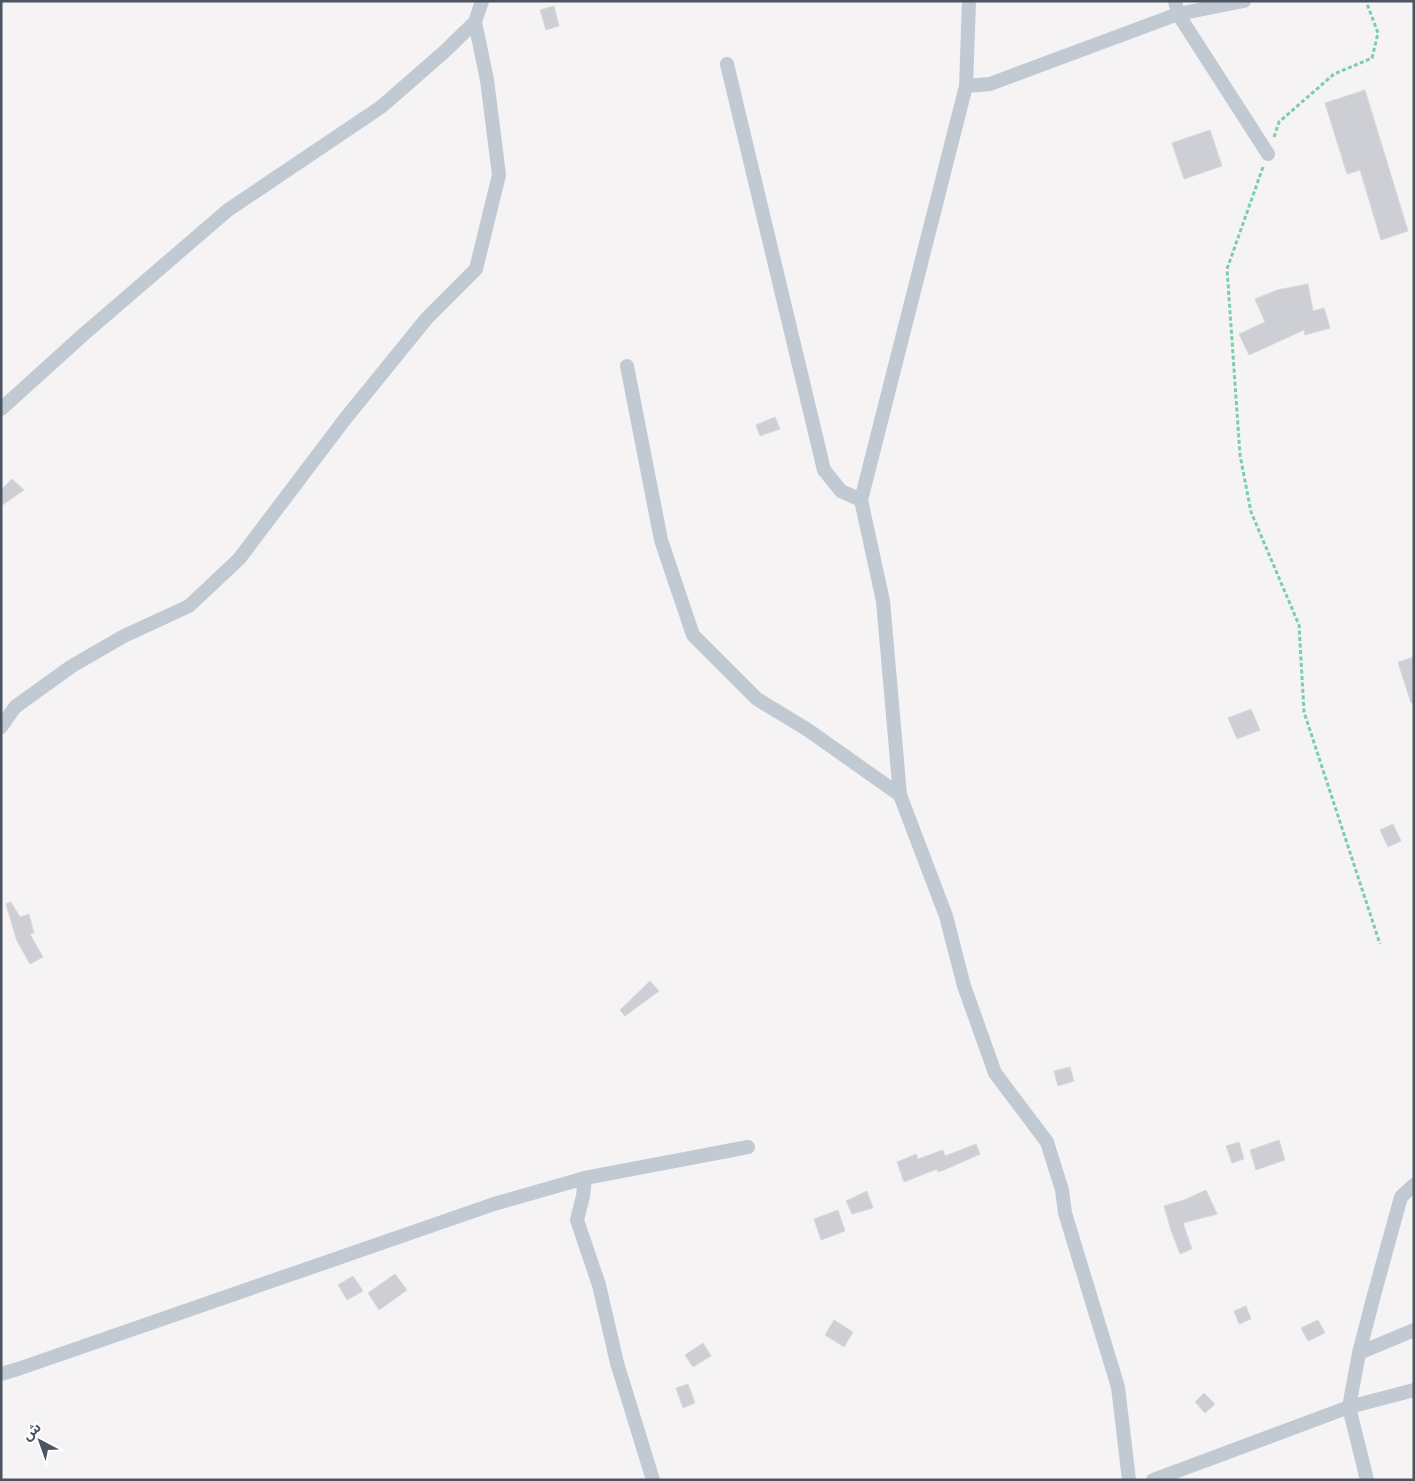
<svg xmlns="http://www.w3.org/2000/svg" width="1415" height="1481" font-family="Mulish,'Noto Sans Arabic',sans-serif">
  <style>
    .building { fill: #cdcfd5; stroke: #d7d9de }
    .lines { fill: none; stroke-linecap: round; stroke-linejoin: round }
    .path { stroke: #7acfa9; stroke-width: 3; stroke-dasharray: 4 2.5; stroke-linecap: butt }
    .minor { stroke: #c1c9d2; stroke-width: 14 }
  </style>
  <rect width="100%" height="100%" fill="#f5f3f3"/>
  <path class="building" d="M554,6L559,26L546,30L540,10Z
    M1365,90L1408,231L1381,240L1360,170L1347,174L1325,103Z
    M1210,130L1222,166L1184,179L1172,143Z
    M1308,284L1313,311L1324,308L1330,328L1305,335L1304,330L1249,355L1239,334L1265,322L1255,299L1277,290Z
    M775,417L780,429L760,436L756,425Z
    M12,479L24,490L1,506V490Z
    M1414,657V703H1411L1398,662Z
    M1251,709L1260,730L1237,739L1228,718Z
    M1393,824L1401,841L1388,847L1380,830Z
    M11,902L20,917L29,914L34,933L30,934L43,957L30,964L17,941L6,904Z
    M650,981L659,991L625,1016L620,1010Z
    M1070,1067L1074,1081L1058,1086L1054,1071Z
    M1279,1140L1285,1160L1256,1170L1250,1150Z
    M1239,1142L1244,1159L1232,1163L1226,1146Z
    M976,1144L980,1154L944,1170L938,1172L937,1169L904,1182L897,1162L916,1154L918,1159L943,1150L945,1156Z
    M1206,1190L1217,1214L1183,1223L1192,1249L1180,1254L1171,1230L1164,1206L1184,1200Z
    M867,1191L873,1208L852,1214L846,1201Z
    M838,1210L845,1231L821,1240L814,1219Z
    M395,1274L407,1290L379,1310L368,1293Z
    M353,1276L363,1291L347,1300L338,1285Z
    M1246,1306L1251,1319L1239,1324L1234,1311Z
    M834,1320L853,1332L844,1347L825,1335Z
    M1318,1320L1325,1333L1308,1341L1301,1328Z
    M703,1343L711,1356L693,1367L685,1355Z
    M688,1384L695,1403L683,1408L676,1388Z
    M1204,1393L1215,1404L1205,1413L1195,1402Z"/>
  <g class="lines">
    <path class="path" d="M1274,137L1279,122L1334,74L1372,58L1378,33L1366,1
      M1263,167L1227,269L1240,455L1251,512L1299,625L1304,712L1380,944"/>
    <path class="minor" d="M1175,1L1178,14L1268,154
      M727,64L824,470L841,491L861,500
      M966,86L990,84L1178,14L1244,1
      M627,366L661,540L693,635L757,699L808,730L900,795L946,916L964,986L995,1073L1047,1142L1062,1190L1065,1213L1118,1387L1129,1480
      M1,409L84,334L228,210L381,107L444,52L475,22L482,1
      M1,727L15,707L72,666L124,636L189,606L239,559L345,419L427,318L476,269L499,175L487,80L475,22
      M900,795L883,601L861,500L966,86L969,1
      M1359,1353L1414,1330
      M1,1374L18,1369L494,1204L585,1178
      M653,1480L617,1363L599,1285L577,1220L583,1196L585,1178L748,1147
      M1153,1480L1349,1407L1414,1390
      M1367,1480L1349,1407L1359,1353L1374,1295L1401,1197L1414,1185"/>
  </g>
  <rect width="1415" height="1481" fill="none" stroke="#4a5561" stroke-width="5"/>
  <g transform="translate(40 1441) rotate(319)" stroke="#ffffff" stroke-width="4" paint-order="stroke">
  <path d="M0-4L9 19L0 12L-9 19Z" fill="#4a5561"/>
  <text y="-8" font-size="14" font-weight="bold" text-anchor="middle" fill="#4a5561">ش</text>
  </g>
</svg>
